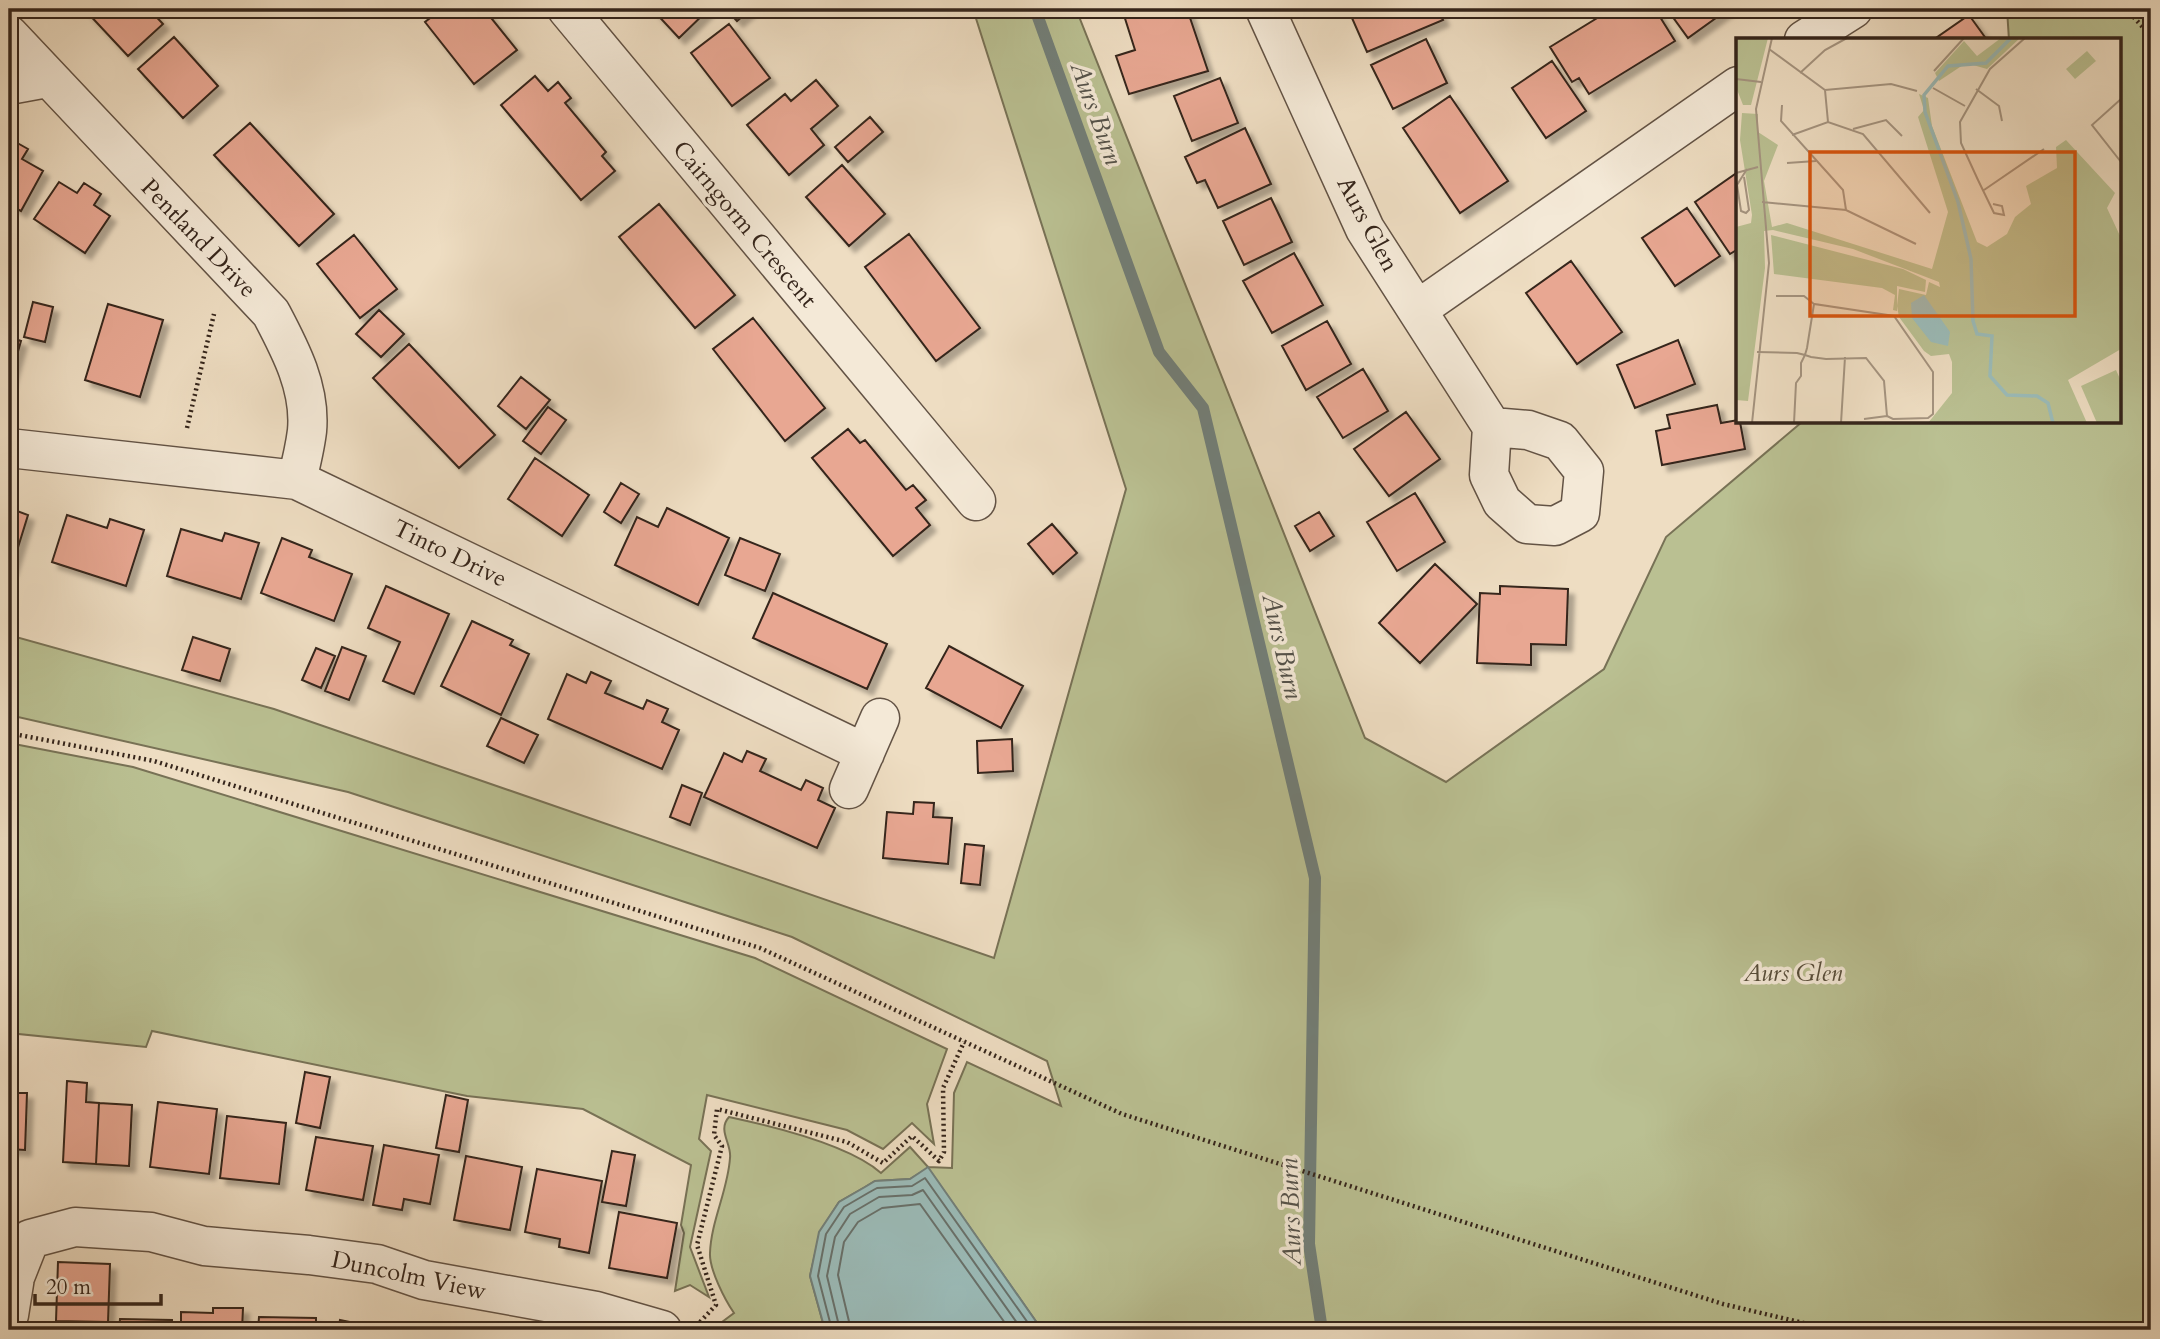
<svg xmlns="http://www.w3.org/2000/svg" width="2160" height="1339" font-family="Cardo,serif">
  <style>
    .green { fill: #bac092; stroke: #787256; stroke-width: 2 }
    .water { fill: #9bbbb8; stroke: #727f79; stroke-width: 2 }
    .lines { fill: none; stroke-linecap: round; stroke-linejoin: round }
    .shore { stroke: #68706a; stroke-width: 2 }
    .stream { stroke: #727f79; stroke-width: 12 }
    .building { fill: #e8a792; stroke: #35251b; stroke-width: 2; filter: url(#shadow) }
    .minor-casing { stroke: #635345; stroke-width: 41 }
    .path { stroke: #35251b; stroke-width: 4.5; stroke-dasharray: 2 3.5; stroke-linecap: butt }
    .minor { stroke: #f4e9d7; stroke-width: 38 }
    .labels { text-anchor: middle; stroke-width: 7; stroke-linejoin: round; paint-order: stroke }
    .street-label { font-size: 24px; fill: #35251b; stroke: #f4e9d7 }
    .park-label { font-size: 24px; font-style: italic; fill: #564c39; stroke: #f4e9d7 }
    .water-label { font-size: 26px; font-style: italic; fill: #54524a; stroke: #f4e9d7 }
    .inset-river { fill: none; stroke: #9bbbb8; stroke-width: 3.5 }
    .inset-road { fill: none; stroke: #a4937f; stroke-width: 2 }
    .view { fill: #d6540e; fill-opacity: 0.15; stroke: #d6540e; stroke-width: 3.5 }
    .inset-edge { fill: none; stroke: #35251b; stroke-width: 3.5 }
  </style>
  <defs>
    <filter id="shadow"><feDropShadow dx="6" dy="6" stdDeviation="2" flood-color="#0004"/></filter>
  </defs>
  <rect width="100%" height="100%" fill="#eeddc2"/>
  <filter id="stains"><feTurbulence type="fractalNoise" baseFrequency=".00286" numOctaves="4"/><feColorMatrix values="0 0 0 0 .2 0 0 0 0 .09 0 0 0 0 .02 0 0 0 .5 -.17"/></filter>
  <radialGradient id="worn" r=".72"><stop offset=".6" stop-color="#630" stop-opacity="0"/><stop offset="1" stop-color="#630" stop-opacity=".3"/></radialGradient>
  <path class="green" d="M973,9H1076L1365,738L1446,782L1604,669L1666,537L1802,422H2120V40H2009L2007,9H2151V1330H1042L928,1168L910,1179L875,1181L865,1187L839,1202L820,1232L810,1276L825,1330H722V1322L734,1313C725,1300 709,1269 710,1253C711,1221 728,1190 730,1158C732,1144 717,1130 729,1117C771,1126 849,1145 881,1173L910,1147L928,1167L952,1168L954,1093L967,1062L1061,1106L1047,1061L792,937L348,792L9,715V635L274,709L994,958L1126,489Z
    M9,743L133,767L755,958L947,1049L927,1104L934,1144L912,1123L883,1149L847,1130L707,1095L699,1139L711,1151L690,1247L709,1297L690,1285L675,1291L684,1233L681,1225L691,1165L583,1109L467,1096L152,1031L146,1047L9,1033Z"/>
  <path class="water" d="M928,1167L1042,1330H825L810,1276L819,1232L839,1202L865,1187L875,1181L910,1179Z"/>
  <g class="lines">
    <path class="shore" d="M832,1330L818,1276L826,1234L844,1207L868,1193L877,1188L912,1186L925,1178L1033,1330
      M840,1330L827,1276L835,1237L850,1214L879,1197L912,1195L923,1190L1022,1330
      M851,1330L838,1275L844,1242L858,1222L882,1208L920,1204L1010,1330"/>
    <path class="stream" d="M1035,9L1159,352L1203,408L1315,878L1309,1244L1322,1330"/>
  </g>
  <path class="building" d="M84,9H149L163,24L128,56Z
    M442,9H484L517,50L474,84L425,22Z
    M652,9H709L679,38Z
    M726,9H751L737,21Z
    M1122,9H1187L1208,71L1129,94L1116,56L1135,50Z
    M1348,9H1438L1443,20L1367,52Z
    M1612,9H1633L1638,17L1655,9L1675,41L1589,94L1579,78L1572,82L1550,47Z
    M1667,9H1727V10L1688,38Z
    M1969,15L1987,40H1933Z
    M729,24L770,78L732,106L691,53Z
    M174,37L218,86L183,118L138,69Z
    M1426,39L1447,83L1393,109L1371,65Z
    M1552,61L1586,111L1546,138L1512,88Z
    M535,76L548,91L558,82L571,98L565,103L606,152L602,156L615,171L581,200L501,105Z
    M1220,78L1238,123L1192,141L1174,96Z
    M816,80L838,106L811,129L824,145L789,175L747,125L785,94L791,101Z
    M1450,96L1508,181L1460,213L1403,128Z
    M870,117L883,132L848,162L835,147Z
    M250,123L334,214L299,246L214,155Z
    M1245,128L1271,184L1218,208L1205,180L1197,183L1185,157Z
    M12,140L28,149L22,159L43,171L21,211L9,204V145Z
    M842,165L885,214L849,246L806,197Z
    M1738,172V249L1730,254L1695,202Z
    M59,182L77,193L84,183L101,194L94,205L110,216L85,253L34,219Z
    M1271,198L1292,242L1244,265L1223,221Z
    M659,204L735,295L695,328L619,237Z
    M1687,208L1720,256L1675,286L1642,238Z
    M909,234L980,328L936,361L865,267Z
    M354,235L397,289L360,318L317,264Z
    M1294,253L1323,305L1272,333L1243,281Z
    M1571,261L1622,332L1577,364L1526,293Z
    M33,302L53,307L45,342L24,337Z
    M108,304L163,320L140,397L85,380Z
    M379,310L404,334L381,357L356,334Z
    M753,318L825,408L785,441L713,349Z
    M1327,321L1351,364L1306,390L1282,346Z
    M9,337L21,341L9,383Z
    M1678,340L1695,384L1635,408L1617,365Z
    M409,344L495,435L459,468L373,378Z
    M1363,369L1388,411L1343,438L1317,397Z
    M521,377L550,400L526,429L498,406Z
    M1717,405L1721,423L1738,420L1740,422L1745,449L1662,465L1656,431L1670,428L1667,415Z
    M548,407L566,420L541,454L523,441Z
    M1406,412L1440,459L1389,496L1354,449Z
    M848,429L860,443L865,440L906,490L913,485L926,500L916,508L930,525L893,556L812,458Z
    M535,458L589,495L562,536L508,499Z
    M621,483L639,494L621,523L604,512Z
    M1415,493L1445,542L1397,571L1367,522Z
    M9,508L28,515L11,570H9Z
    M667,508L729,538L698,605L615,565L637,517L658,527Z
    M1319,512L1334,536L1310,551L1295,526Z
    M67,515L107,528L110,519L144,530L126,586L52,562Z
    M1052,524L1077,553L1053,574L1028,544Z
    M181,529L222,541L225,533L259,543L241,599L167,576Z
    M282,538L312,550L309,557L352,574L334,621L261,593Z
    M740,538L780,554L765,591L725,575Z
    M1435,564L1477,604L1420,663L1379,623Z
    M386,586L449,614L414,694L383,681L400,642L368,628Z
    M1500,586L1568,589L1566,645L1531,644V665L1477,663L1480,593L1500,594Z
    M773,593L887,644L867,689L753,638Z
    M472,621L513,640L510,645L529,654L501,715L441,686Z
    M193,637L230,649L220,681L182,670Z
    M949,646L1023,686L1001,728L926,688Z
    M342,647L366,656L349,700L325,691Z
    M316,648L335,656L321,688L302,680Z
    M591,672L611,681L605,693L643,709L647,700L668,709L662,722L679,730L662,769L548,719L567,674L586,683Z
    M501,718L538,735L524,763L487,746Z
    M1012,739L1013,771L978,773L977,741Z
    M747,751L766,759L760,771L801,790L806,780L823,788L818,800L835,808L817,848L704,797L724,753L742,762Z
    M682,785L702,793L690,825L670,817Z
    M914,802L934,803L933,817L952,818L948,864L883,858L887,812L913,814Z
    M965,844L984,846L980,885L961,883Z
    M305,1072L330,1077L320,1128L296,1123Z
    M67,1081L87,1083L86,1102L99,1103L96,1164L63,1162Z
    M9,1093H27L25,1150L9,1149Z
    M446,1095L468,1100L459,1152L436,1148Z
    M158,1102L217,1109L209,1174L150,1167Z
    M99,1103L132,1105L129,1166L96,1164Z
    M227,1116L286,1123L279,1184L220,1178Z
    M316,1137L373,1146L363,1200L306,1190Z
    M384,1145L439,1155L430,1204L404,1199L402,1210L373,1205Z
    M612,1151L635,1155L626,1206L602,1202Z
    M466,1156L522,1167L510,1230L454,1220Z
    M537,1169L602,1181L589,1253L559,1247L560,1239L525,1232Z
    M619,1212L677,1223L667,1278L609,1268Z
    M58,1262L110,1264L108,1322L56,1321Z
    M213,1308H243L242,1330H181V1312L213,1313Z
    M259,1317L316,1318V1330H258Z
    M120,1319L172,1320V1330H119Z
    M340,1320L374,1327L373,1330H338Z"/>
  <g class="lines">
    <g class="minor-casing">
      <path id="minor" d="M567,9L976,501
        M1265,9L1365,229L1492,427L1489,475L1502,502L1527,524L1555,526L1580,513L1584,471L1560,441L1528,430L1492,427
        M9,35L271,313C290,349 311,388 307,431C305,447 301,464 297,480
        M1804,40L1853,9
        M9,85L47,78
        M1417,310L1738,86
        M9,448L297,480L865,753
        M849,789L880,718
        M9,1315L15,1277L30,1239L75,1227L151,1232L204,1246L309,1255L377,1264L424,1280L596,1311L662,1330"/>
    </g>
    <path class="path" d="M2126,9L2151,36
      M187,428L214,314
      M9,733L154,761L760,948L1122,1114L1723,1304L1833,1330
      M700,1322L716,1305L697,1245L722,1146L714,1135L717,1109L847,1142L883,1163L912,1136L939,1161L944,1152L943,1088L964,1042"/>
    <use href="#minor" class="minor"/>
  </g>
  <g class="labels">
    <g class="street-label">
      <text transform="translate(745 224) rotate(50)" y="8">Cairngorm Crescent</text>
      <text transform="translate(1368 224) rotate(62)" y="8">Aurs Glen</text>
      <text transform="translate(199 238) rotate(46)" y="8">Pentland Drive</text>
      <text transform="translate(450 553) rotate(26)" y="8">Tinto Drive</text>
      <text transform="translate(409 1275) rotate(12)" y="8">Duncolm View</text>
    </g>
    <g class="park-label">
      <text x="1793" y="981">Aurs Glen</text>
    </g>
    <g class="water-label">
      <text transform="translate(1097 113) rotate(70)" y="9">Aurs Burn</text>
      <text transform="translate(1283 646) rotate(77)" y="9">Aurs Burn</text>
      <text transform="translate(1290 1212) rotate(-92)" y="9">Aurs Burn</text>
    </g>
  </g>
  <g transform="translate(1736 38)">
    <rect width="385" height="385" fill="#eeddc2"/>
    <path d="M0,0H32L15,67H7L0,49ZM265,0H284L251,31L230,25L203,43L199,35L228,3L241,18ZM351,13L360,23L339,41L330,31ZM183,56L192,60L196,88L241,204L251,209L271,196L279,179L295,166L290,148L321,130L320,109L330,102L379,155L371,170L385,200V311L332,342L351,385H192L216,355V324L213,316L195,318L188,313L163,279L161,268L163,251L190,257L193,244L204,249L203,244L117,211L37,192L28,193L29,230L12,363L0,362V189L15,185L16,177L4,102L6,75L22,76V94L42,107L28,143L36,189L51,185L196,231L212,174L182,79L188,72ZM35,197L167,231L190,242L189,254L161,248V273L157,272L159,257L146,250L38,236ZM380,332L385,343V385H361L345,348Z" fill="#bac092"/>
    <path d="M188,257L214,294L212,308L195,304L176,280L175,265Z" fill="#9bbbb8"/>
    <path class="inset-river" d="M275,0L250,25L212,28L188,57L189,74L222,164L235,221L237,283L241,296L256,298L254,338L271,357L301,358L312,365L317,385"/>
    <path class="inset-road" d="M33,11L89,52L155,46L181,53M198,33L228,0M64,35L89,12L111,0M0,41L25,44M197,50L229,68M240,51L263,68L266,83M89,52L92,84M385,61L356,87L385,124M46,67L45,83L107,152L110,172M117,91L150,82L166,98M56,97L92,84L127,96L194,175M51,125L80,123M0,135L22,129M8,139L13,172L10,175L5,173L1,147L11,131M248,152L308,111M26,164L110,172L180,206M257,166L266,168L268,177L258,175L242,142L225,105L224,84L254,31L289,0M40,258H68L78,266M21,314L61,315L69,317L75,319L90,321L130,320L148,343L151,378L157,381L192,380L197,376V334L158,278L78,266L71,310L69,317L65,325V338L60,345L58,385M128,381L151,378M16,385L33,225L20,71L36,0M105,385L109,319"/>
    <path class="view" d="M74,114H339V278H74Z"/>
    <rect width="385" height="385" class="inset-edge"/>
  </g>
  <rect width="2160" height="1339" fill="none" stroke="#eeddc2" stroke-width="35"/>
  <rect x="10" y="10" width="2139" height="1318" fill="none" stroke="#35251b" stroke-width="3.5"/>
  <rect x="18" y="18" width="2125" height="1304" fill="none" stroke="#35251b" stroke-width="2"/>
  <path d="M35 1294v10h126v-10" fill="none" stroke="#35251b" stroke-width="3.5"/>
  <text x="46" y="1294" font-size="21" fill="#35251b" stroke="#f4e9d7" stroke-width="5" paint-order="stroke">20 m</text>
  <rect width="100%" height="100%" filter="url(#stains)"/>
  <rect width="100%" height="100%" fill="url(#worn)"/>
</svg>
